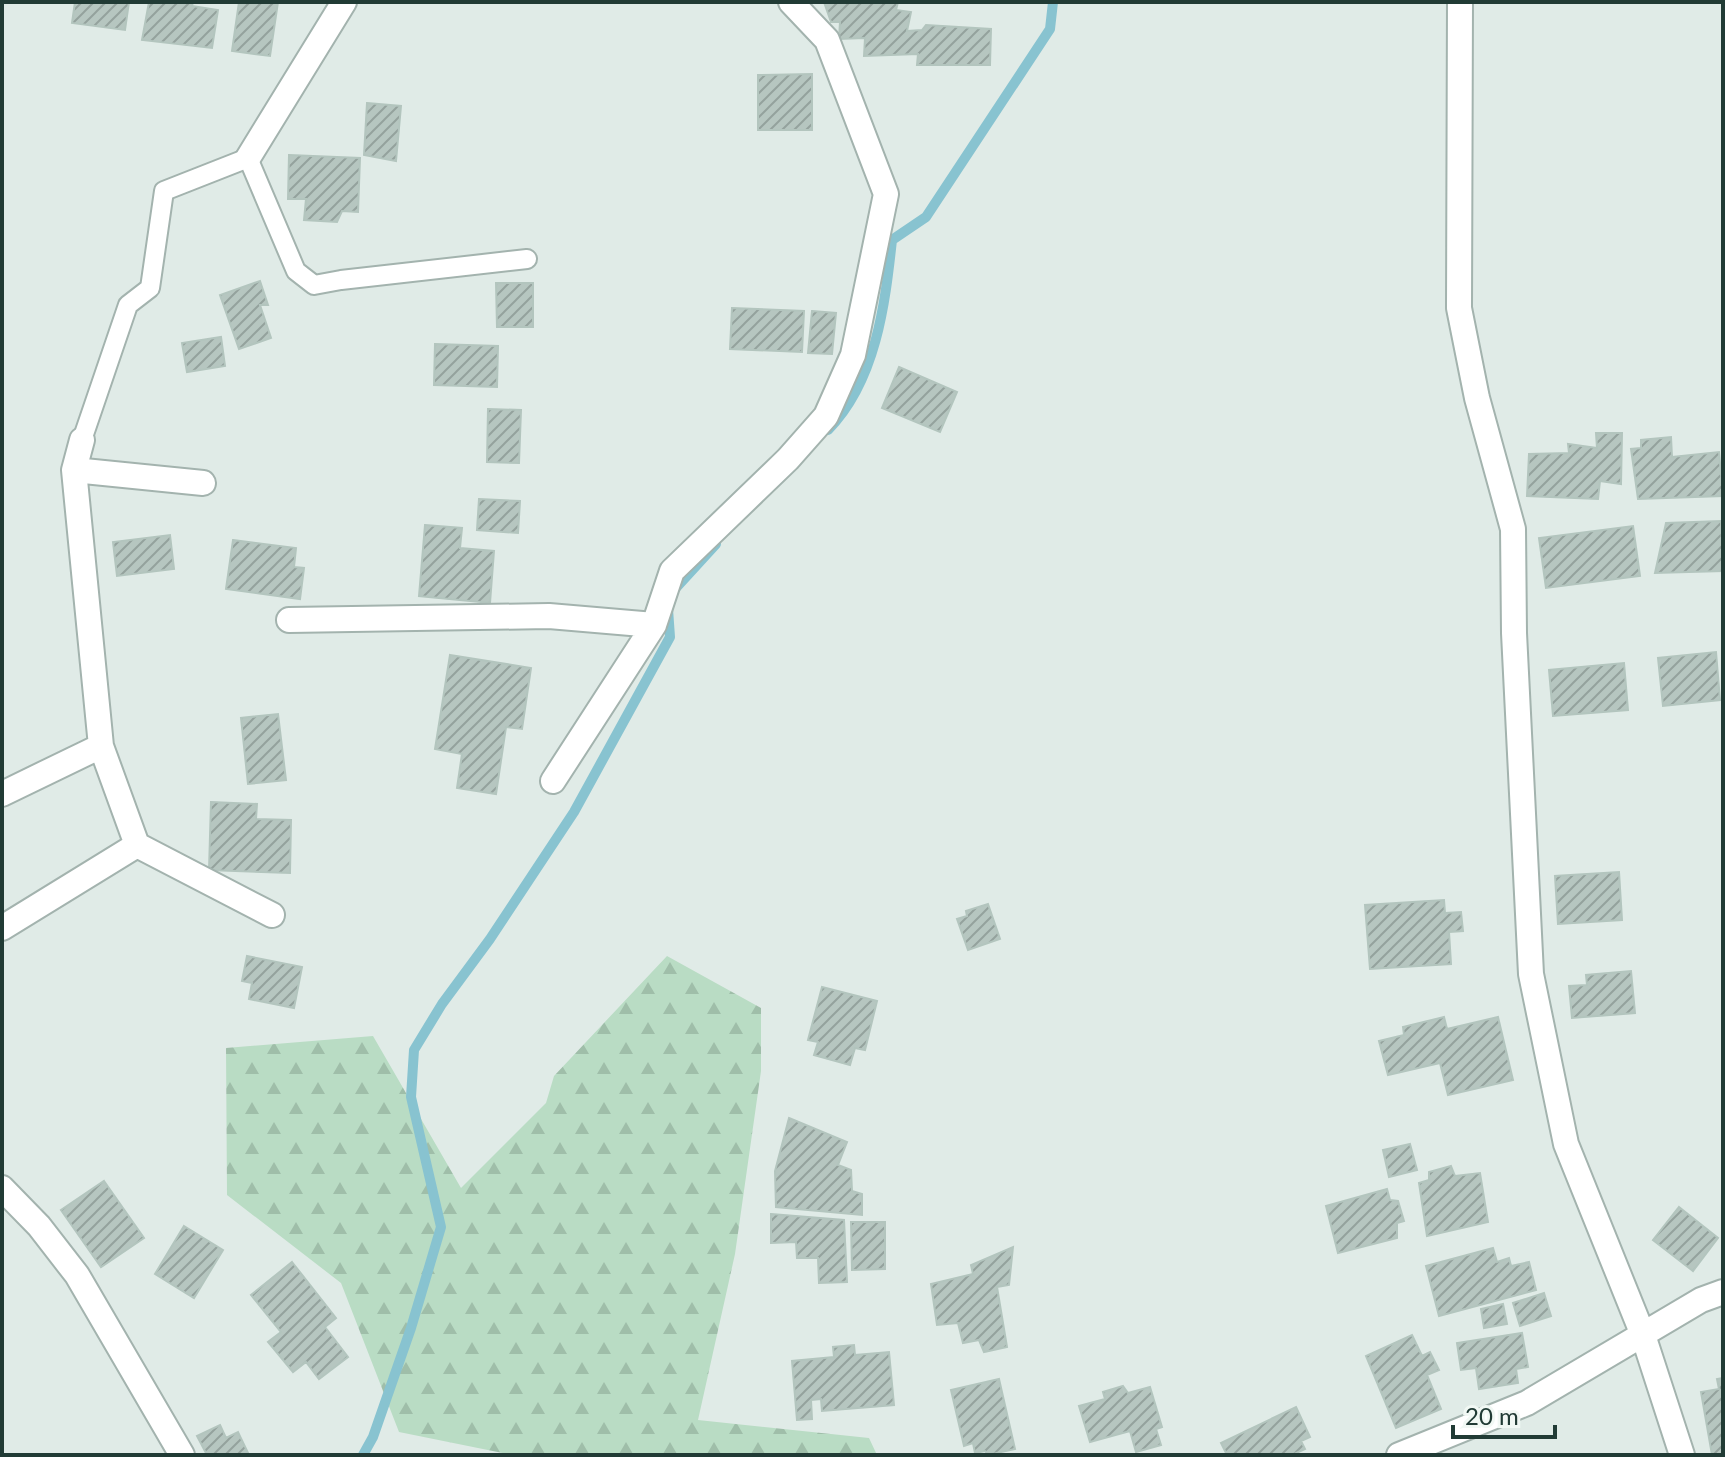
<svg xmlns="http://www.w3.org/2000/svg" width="1725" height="1457" font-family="Lato,sans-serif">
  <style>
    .forest { fill: url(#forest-firs) }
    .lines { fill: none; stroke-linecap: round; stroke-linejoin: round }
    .stream { stroke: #88c3d0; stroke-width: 10 }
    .building { fill: url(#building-hatch); stroke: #b3c5be; stroke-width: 2 }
    .service-casing { stroke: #a3b3ae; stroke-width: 22 }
    .minor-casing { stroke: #a3b3ae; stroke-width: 28 }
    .service { stroke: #fff; stroke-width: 18 }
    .minor { stroke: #fff; stroke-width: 24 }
  </style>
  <defs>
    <pattern id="forest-firs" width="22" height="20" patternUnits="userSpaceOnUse" patternTransform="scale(2)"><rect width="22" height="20" fill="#b9dcc4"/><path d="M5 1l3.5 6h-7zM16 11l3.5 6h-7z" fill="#9fbea9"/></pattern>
    <pattern id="building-hatch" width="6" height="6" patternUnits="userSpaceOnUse" patternTransform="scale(2)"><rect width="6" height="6" fill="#b6c6c0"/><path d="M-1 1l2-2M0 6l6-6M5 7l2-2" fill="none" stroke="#94a29d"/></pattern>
  </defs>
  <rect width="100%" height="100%" fill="#e0ebe7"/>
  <path class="forest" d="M667,956L761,1008V1071L735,1254L698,1420L869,1438L877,1455H513L399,1432L341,1283L227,1195L226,1048L373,1036L461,1188L546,1103L554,1076Z"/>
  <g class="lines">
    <path class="stream" d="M828,430C876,381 885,305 892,240L926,217L1050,29L1053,2
      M673,591L716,544
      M363,1455L373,1437L411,1328L441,1227L411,1097L414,1050L442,1004L490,939L574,812L670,637L668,609"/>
  </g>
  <path class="building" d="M75,2H129L125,30L72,23Z
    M149,2H193L192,6L218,10L212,48L142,40Z
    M239,2H278L270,56L232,51Z
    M824,2H898L896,10L911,12L907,31L922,30L926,25L991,29L990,65H917L918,54L864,56L865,38L839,39L840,22H831Z
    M812,74V130H758V75Z
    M367,103L401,106L396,161L364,155Z
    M289,155L360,158L358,212L342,211L337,222L304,220L306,199H288Z
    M260,281L268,305H260L271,338L239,349L220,295Z
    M496,283H533V327H497Z
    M732,308L804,311L802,352L730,349Z
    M812,311L836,313L832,354L808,353Z
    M221,337L225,366L187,372L182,343Z
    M435,344L498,346L497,387L434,385Z
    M899,367L957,392L940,432L882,408Z
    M488,409L521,410L519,463L487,462Z
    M1596,433H1622L1621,484L1600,481L1598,499L1527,496L1529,454L1569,453L1568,444L1597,448Z
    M1671,437L1672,457L1719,452L1723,496L1638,499L1631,449L1641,448V440Z
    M479,499L520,501L518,533L477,530Z
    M1721,521L1723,571L1655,573L1666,523Z
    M425,525L462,528L460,548L494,551L490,603L419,596Z
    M1633,526L1640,576L1546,588L1539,538Z
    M170,535L174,569L117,576L113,542Z
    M233,540L296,548L294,567L304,568L300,599L226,589Z
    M1716,652L1720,700L1663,706L1658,658Z
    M450,655L531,668L522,729L506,727L496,794L457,788L462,754L435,749Z
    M1624,663L1628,710L1553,716L1549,670Z
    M278,714L286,780L248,784L241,718Z
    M211,802L257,804L256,819L291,820L290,873L209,870Z
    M1619,872L1622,920L1558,924L1555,876Z
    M1444,900L1445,913L1461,912L1463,931L1449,932L1451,964L1370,969L1365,905Z
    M988,904L1000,939L968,950L957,919L967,916L966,911Z
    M247,956L302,967L294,1008L249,999L252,983L242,981Z
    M1631,971L1635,1013L1572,1018L1569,986L1587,985L1586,975Z
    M822,987L877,1001L865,1050L855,1048L850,1065L814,1055L818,1042L808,1040Z
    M1444,1017L1447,1029L1498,1017L1513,1080L1448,1095L1440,1063L1388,1075L1379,1041L1404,1035L1403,1027Z
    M789,1118L847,1142L838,1165L851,1170L852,1191L862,1194V1215L776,1207L775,1171Z
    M1410,1144L1417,1170L1389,1177L1383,1150Z
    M1451,1166L1455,1176L1480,1173L1488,1222L1427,1236L1419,1183L1429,1180V1172Z
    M104,1181L144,1238L101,1267L61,1210Z
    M1387,1189L1390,1200L1398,1201L1404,1221L1397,1223V1238L1338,1253L1326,1206Z
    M1679,1207L1718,1238L1693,1271L1653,1240Z
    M771,1214L844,1220L847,1282L819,1283L818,1258H797L796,1242L771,1243Z
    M851,1222H885V1269L852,1270Z
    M184,1226L223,1250L194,1298L155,1274Z
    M1013,1247L1009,1285L997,1287L1007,1347L984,1352L979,1340L963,1343L958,1323L937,1325L931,1284L973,1274L971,1265Z
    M1493,1248L1497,1262L1509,1258L1511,1266L1529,1262L1536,1290L1439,1316L1426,1266Z
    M292,1262L336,1318L325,1327L348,1357L319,1379L306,1362L293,1372L268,1342L281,1332L251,1295Z
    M1544,1293L1551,1316L1520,1326L1513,1303Z
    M1503,1304L1507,1324L1484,1328L1481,1309Z
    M1522,1333L1528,1367L1516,1369L1518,1383L1479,1389L1476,1368L1461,1370L1457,1343Z
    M1412,1335L1422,1356L1430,1352L1439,1370L1427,1375L1441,1409L1396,1428L1366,1356Z
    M854,1345L855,1355L889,1352L894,1405L822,1411L821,1399L811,1400L812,1419L797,1420L792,1361L834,1357L833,1347Z
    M1723,1378V1454L1712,1455L1701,1392L1719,1389L1717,1379Z
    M999,1379L1015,1449L988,1455L985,1451L975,1453L973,1443L964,1446L951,1390Z
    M1123,1386L1128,1393L1150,1387L1162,1427L1156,1429L1161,1445L1136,1452L1130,1431L1090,1442L1079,1406L1105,1399L1103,1392Z
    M1296,1407L1310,1437L1301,1441L1305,1449L1292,1455H1227L1221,1443Z
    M220,1425L226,1438L238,1432L249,1455H207L197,1436Z"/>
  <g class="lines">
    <g class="service-casing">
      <path id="service" d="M82,440L128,305L150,288L164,191L248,158L296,271L314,285L341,280L527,259"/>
    </g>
    <g class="minor-casing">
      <path id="minor" d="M1460,2L1459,308L1477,398L1513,529L1514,633L1531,974L1566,1144L1643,1335L1682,1455
        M248,158L344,2
        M82,440L74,470L101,746L137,845
        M74,470L203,483
        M289,620L549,616L654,625L672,571L788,459L826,416L853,355L886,194L827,40L791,2
        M553,781L654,625
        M2,794L101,746
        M2,928L137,845L272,915
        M2,1188L39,1226L77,1275L182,1455
        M1399,1455L1527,1403L1701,1300L1723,1292"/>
    </g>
    <use href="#service" class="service"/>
    <use href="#minor" class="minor"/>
  </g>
  <rect width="1725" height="1457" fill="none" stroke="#213b35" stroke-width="8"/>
  <path d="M1453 1425v12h102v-12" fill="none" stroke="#213b35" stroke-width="4"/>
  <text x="1465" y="1425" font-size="24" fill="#213b35" stroke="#f1f8f4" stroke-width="6" paint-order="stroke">20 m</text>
</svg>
